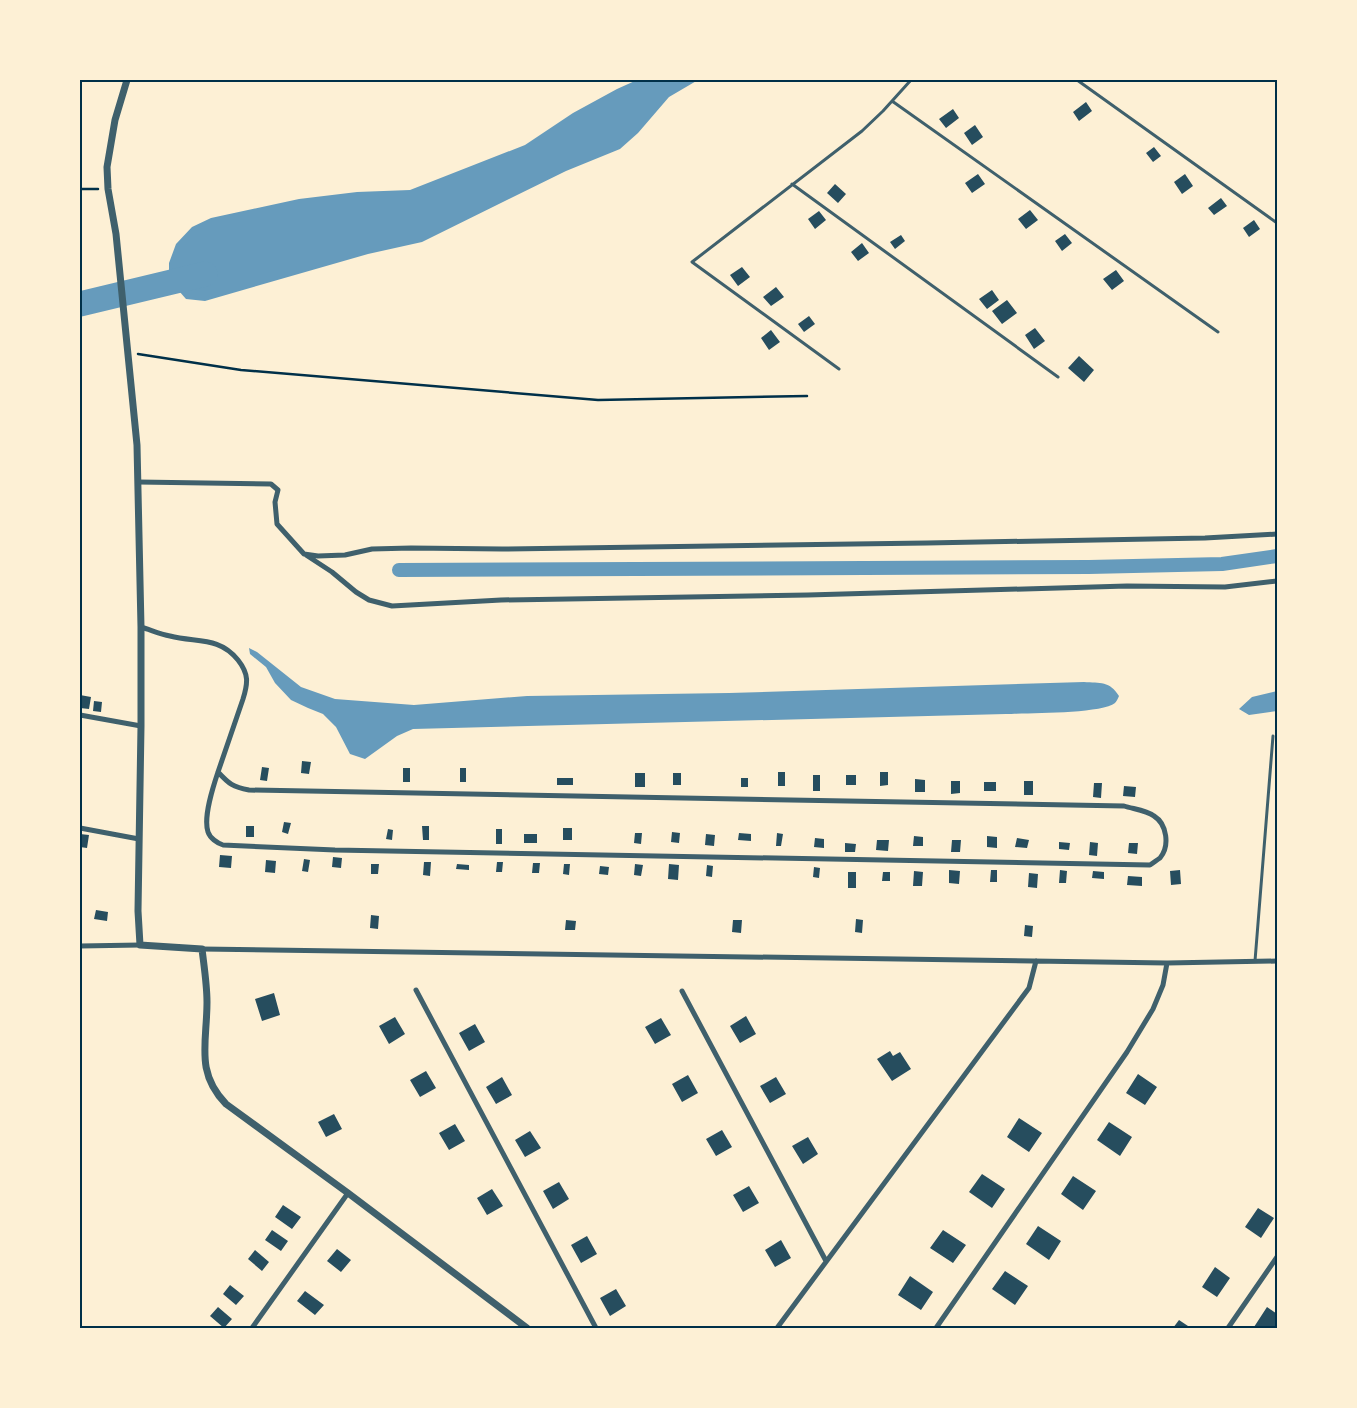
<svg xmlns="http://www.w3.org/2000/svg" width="1357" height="1408" font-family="Helvetica,sans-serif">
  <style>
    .water { fill: #669bbc }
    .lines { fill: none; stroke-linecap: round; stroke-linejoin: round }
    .canal { stroke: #669bbc; stroke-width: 14 }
    .river { stroke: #669bbc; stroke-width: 25 }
    .building { fill: #264d5e }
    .path { stroke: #003049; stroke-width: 2.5 }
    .service { stroke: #3f606c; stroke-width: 3 }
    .minor { stroke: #3f606c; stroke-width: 5 }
    .tertiary { stroke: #3f606c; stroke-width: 7 }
    .neatline { fill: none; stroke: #003049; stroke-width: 2 }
  </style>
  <rect width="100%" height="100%" fill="#fdf0d5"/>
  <path class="water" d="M637,80H698L669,97L638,133L620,149L566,171L422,242L368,254L205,301L186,299L179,291L169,275V263L176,244L192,227L211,218L299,199L357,192L410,190L525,145L573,113L617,89Z
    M249,648L257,652L301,687L335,699L414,705L527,696L729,693L1084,682C1100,683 1110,681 1119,696C1118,698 1117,701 1115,703C1101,714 1027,713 1006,714L413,729L397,736L365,759L350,754L336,727L323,714L308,708L291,700L275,683L266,667L250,654Z
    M1277,691V711L1249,715L1239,709L1252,697Z"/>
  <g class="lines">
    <path class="canal" d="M399,570L1089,567L1222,564L1277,556"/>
    <path class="river" d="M80,304L205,274"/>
  </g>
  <path class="building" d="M1086,102L1092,111L1079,121L1073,112Z
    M953,109L959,118L946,128L939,119Z
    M975,125L983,137L972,145L964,133Z
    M1154,147L1161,156L1153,162L1146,153Z
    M978,174L985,184L972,193L965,183Z
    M1185,174L1193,186L1182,194L1174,182Z
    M835,184L846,194L838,203L827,193Z
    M1221,198L1227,206L1214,215L1208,208Z
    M1030,210L1038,220L1026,229L1018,219Z
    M819,211L826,220L815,229L808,219Z
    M1254,220L1260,229L1249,237L1243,228Z
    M1065,234L1072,243L1062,251L1055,241Z
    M901,235L905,241L895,249L890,242Z
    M862,243L869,253L858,261L851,252Z
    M742,267L750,277L738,286L730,275Z
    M1116,270L1124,281L1112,290L1103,279Z
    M776,287L784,297L771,306L763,297Z
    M992,290L999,300L987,309L979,299Z
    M1007,300L1017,313L1002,324L992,311Z
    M809,316L815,324L804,332L798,324Z
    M1035,328L1045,341L1034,349L1025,335Z
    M771,330L780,342L769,350L761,338Z
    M1079,356L1094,370L1084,382L1068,368Z
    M80,695L91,697L89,709L80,708Z
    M94,701L102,702L101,712L93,711Z
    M302,761L311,762L309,774L301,773Z
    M262,767L269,768L267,781L260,780Z
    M403,768H410V782H403Z
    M460,768H466V782H460Z
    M778,772H785V786H778Z
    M880,772H888V785L880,786Z
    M635,773H645V787H635Z
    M673,773H681V785H673Z
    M813,775H820V791H813Z
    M846,775H856V785H846Z
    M557,778H573V785H557Z
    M741,778H748V787H741Z
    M915,779L925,780V792H915Z
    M951,781H960V793L951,794Z
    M1024,781H1033V795H1024Z
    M984,782H996V791H984Z
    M1094,783H1102L1101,798L1093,797Z
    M1124,786L1136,787L1135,797L1123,796Z
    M284,822L291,823L288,834L282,832Z
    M246,826H254V837H246Z
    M422,826H429V840H423Z
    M563,828H572V840H563Z
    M388,829L393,830L392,840L386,839Z
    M496,829H502V844H496Z
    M672,832L680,833L679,843L671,842Z
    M635,833H642L641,844L634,843Z
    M739,833L751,834V841L738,840Z
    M777,833L783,834L781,846H776Z
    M80,834L89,835L87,848L80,847Z
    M524,834H537V843H524Z
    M706,834L715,835L714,846L705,845Z
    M914,836L923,837V846H913Z
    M987,836L997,837V848L987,847Z
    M815,838L824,839V848L814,847Z
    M1017,838L1029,840L1027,848L1015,847Z
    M877,840H889L888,851L876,850Z
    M952,840H961L960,852H951Z
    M1059,842L1070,843L1069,850L1059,849Z
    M1090,842L1098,843L1097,856L1089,855Z
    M845,843L856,844L855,852H845Z
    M1129,843H1138L1137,854L1128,853Z
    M220,855L232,856L231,868L219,867Z
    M333,857L342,858L341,868L332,867Z
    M304,859L310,860L308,872L302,871Z
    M266,860L276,861L275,873L265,872Z
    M424,862H431L430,876L423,875Z
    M497,862H503L502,872H496Z
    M533,863H540L539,873H532Z
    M371,864H379L378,874H371Z
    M457,864L469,865V870L456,869Z
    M564,864H570L569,875L563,874Z
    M635,864L643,865L641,876L634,875Z
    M669,864L679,865L678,880L668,879Z
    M707,865L713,866L712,877L706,876Z
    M600,866L609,867L608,875L599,874Z
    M814,867L820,868L819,878L813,877Z
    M949,870L960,871L959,884L949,883Z
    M991,870H997V882H990Z
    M1060,870L1067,871L1066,883H1059Z
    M1180,870L1181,884L1171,885L1170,871Z
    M914,871L923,872L922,886H913Z
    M1093,871L1104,872V879L1092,878Z
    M848,872H856V888H848Z
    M883,872H890V881H882Z
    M1029,873L1038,874L1037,888L1028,887Z
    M1128,876L1142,877V886L1127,885Z
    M96,910L108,912L107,921L94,919Z
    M371,915L379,916L378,929L370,928Z
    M856,919L863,920L862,933L855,932Z
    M566,920L576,921L575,930H565Z
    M733,920H742L741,933L732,932Z
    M1025,925L1033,926L1032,937L1024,936Z
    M274,993L280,1015L262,1021L255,999Z
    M746,1016L756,1034L740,1043L730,1026Z
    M395,1017L405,1034L389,1044L379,1026Z
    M661,1018L671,1035L655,1044L645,1027Z
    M475,1024L485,1042L469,1051L459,1033Z
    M890,1051L893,1056L900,1052L911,1069L892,1081L877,1059Z
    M426,1071L436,1088L420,1097L410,1080Z
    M1138,1074L1157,1087L1145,1105L1126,1093Z
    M688,1075L698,1093L682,1102L672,1084Z
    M502,1077L512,1095L496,1104L486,1087Z
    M776,1077L786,1094L770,1103L760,1086Z
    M334,1114L342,1129L326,1137L318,1122Z
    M1019,1118L1042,1133L1029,1152L1007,1137Z
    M1109,1122L1132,1137L1120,1156L1097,1140Z
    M455,1124L465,1141L449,1150L439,1133Z
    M722,1130L732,1147L716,1156L706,1139Z
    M530,1131L541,1148L525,1157L515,1140Z
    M808,1137L818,1154L803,1164L792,1146Z
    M982,1174L1005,1189L992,1208L969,1192Z
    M1073,1176L1096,1191L1083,1210L1061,1194Z
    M559,1182L569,1199L553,1209L543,1191Z
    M749,1186L759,1203L743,1212L733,1195Z
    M492,1189L503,1206L487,1215L477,1198Z
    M283,1205L301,1217L292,1229L275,1217Z
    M1258,1208L1274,1218L1261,1238L1245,1227Z
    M1038,1226L1061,1241L1049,1260L1026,1244Z
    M272,1230L288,1241L281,1251L265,1240Z
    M943,1230L966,1245L953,1263L930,1248Z
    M587,1236L597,1254L581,1263L571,1245Z
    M781,1240L791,1258L775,1267L765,1250Z
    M337,1249L351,1260L341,1272L327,1261Z
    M255,1250L269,1262L262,1271L248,1259Z
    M1215,1267L1230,1278L1217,1297L1202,1287Z
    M1005,1271L1028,1286L1015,1305L992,1289Z
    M910,1276L933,1292L921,1310L898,1295Z
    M230,1285L244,1296L236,1305L223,1294Z
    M616,1289L626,1306L610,1316L600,1298Z
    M305,1291L324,1305L315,1315L297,1301Z
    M218,1307L232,1319L224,1328L210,1316Z
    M1267,1307L1277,1314V1326L1276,1328H1256L1254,1327Z
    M1179,1320L1191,1328H1173Z"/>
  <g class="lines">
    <path class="path" d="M80,189H98
      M138,354L241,370L598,400L807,396"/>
    <path class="service" d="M1077,80L1277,223
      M892,101L1218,332
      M792,184L1058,377
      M839,369L692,262L862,131L883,111L911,80
      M1255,961L1273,736"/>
    <path class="minor" d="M138,482L271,484L278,490L275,502L277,524L304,554L318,556L345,555L372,549L411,548L502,549L927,543L1205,538L1277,534
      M306,555L332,572L356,592L369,600L392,606L501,600L808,595L1127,586L1225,587L1277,581
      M141,627C151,630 160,634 170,636C196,643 219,636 238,660C249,674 248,683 243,699L218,772C213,787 203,817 208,832C210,838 217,843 223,845L335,850L1150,865C1153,863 1157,860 1160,858C1170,846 1167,824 1154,816C1146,810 1133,809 1124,806L249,790C233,787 229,784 218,772
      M80,715L141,726
      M80,828L139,839
      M80,946L140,945
      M202,949L1167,963L1277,961
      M416,990L596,1328
      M682,991L826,1261
      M252,1328L348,1193
      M777,1328L1029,988L1036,961
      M936,1328L1127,1052L1153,1009L1163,985L1167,963
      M1228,1328L1277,1257"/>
    <path class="tertiary" d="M127,80L115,120L107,167L108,189L116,234L137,445L141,627V726L138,911L140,945L202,949C204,966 207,985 207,1002C207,1043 195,1072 226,1104L348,1193L527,1328"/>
  </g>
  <rect width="1357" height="1408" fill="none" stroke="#fdf0d5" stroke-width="162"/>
  <rect x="81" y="81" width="1195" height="1246" class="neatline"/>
</svg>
